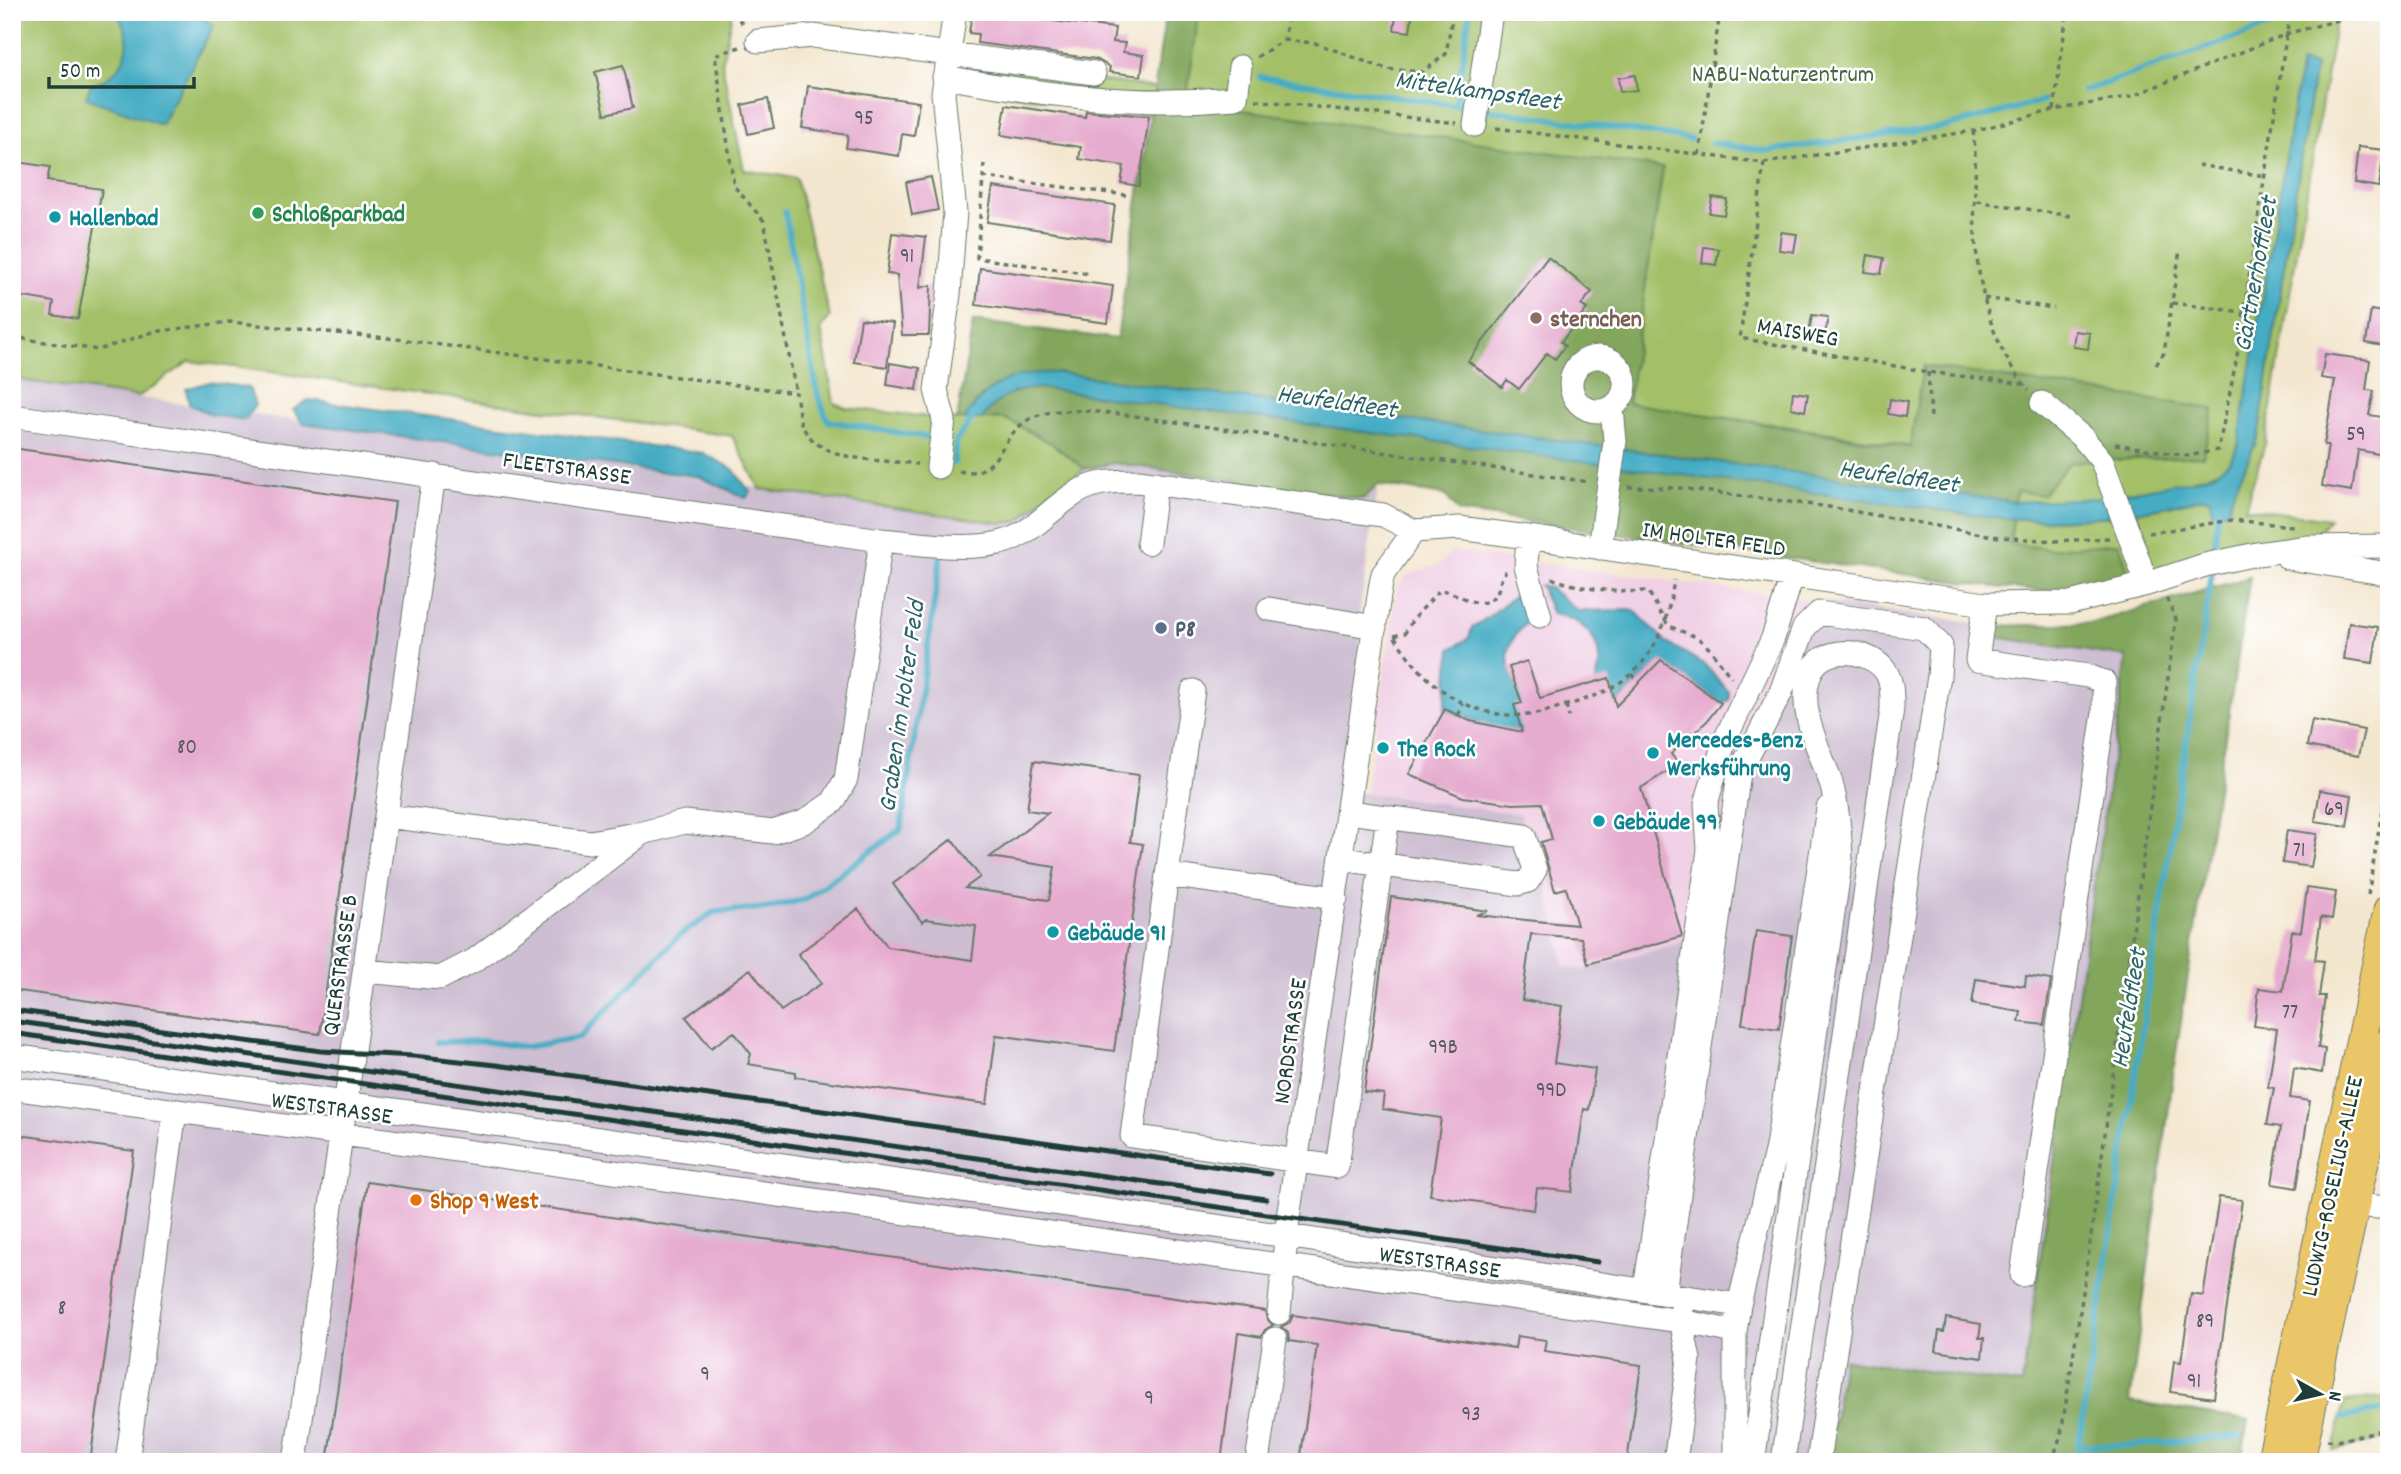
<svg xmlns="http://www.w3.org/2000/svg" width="2401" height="1474" font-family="Dekko,sans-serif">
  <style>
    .built { fill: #f0d0e5 }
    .industrial { fill: #cebed2 }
    .green { fill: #a3c067; stroke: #617e4e; stroke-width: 2 }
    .forest { fill: #82a65c; stroke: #507248; stroke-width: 2 }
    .water { fill: #44acc4; stroke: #32747c; stroke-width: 2 }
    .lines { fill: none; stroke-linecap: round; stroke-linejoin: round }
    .stream { stroke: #44acc4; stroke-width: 6 }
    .building { fill: #e6accf }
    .minor-casing { stroke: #69786a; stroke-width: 25 }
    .major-casing { stroke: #69786a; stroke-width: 32 }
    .path { stroke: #69786a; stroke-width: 3.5; stroke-dasharray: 5 5; stroke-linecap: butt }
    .minor { stroke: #fff; stroke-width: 23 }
    .major { stroke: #eac669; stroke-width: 30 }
    .rail { stroke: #1f3d34; stroke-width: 5 }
    .leisure-dot { fill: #2e9e5b; stroke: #fff; stroke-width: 2.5 }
    .culture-dot { fill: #0f9aa8; stroke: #fff; stroke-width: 2.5 }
    .education-dot { fill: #8d6e63; stroke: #fff; stroke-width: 2.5 }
    .service-dot { fill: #5c6f8a; stroke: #fff; stroke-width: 2.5 }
    .food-dot { fill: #e8710a; stroke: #fff; stroke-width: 2.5 }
    .labels { text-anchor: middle; stroke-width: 5; stroke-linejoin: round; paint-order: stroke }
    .number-label { font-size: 21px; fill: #51595b }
    .park-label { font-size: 24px; fill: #476443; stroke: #fff }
    .leisure-label { font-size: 24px; font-weight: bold; fill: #27864d; stroke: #fff; text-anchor: start }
    .culture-label { font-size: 24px; font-weight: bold; fill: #0d838f; stroke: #fff; text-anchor: start }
    .education-label { font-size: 24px; font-weight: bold; fill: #785e54; stroke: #fff; text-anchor: start }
    .street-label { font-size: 24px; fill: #1f3d34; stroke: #fff }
    .service-label { font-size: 24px; font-weight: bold; fill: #4e5e75; stroke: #fff; text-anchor: start }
    .food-label { font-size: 24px; font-weight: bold; fill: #c56008; stroke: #fff; text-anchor: start }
    .water-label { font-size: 26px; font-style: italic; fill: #2c6466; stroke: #fff }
  </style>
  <rect width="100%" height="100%" fill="#fff"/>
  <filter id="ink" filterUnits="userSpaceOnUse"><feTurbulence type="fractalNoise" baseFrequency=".0143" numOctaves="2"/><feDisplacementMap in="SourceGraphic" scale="14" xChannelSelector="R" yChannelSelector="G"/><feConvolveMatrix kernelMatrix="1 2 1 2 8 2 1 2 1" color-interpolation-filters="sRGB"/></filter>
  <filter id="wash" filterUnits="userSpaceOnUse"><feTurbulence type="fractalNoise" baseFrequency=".00686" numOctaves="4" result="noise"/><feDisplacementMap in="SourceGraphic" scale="28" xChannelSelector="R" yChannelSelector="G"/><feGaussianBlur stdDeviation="1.57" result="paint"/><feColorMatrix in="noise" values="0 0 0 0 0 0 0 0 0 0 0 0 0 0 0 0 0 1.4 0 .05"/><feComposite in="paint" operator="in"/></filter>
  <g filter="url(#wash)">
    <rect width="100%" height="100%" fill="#f3e6ce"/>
    <path class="built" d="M1453,551L1809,600L1800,617L1706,936L1583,970L1565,967L1534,829L1521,826V814L1366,794L1397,589L1407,575L1438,565Z"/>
    <path class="industrial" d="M12,379L1001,523L1019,521L1057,485L1085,469L1115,463L1363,499L1378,485L1357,632L1361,640L1340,790L1521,814L1522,826L1534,829L1565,967L1583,970L1706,935L1734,757L1746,744L1770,699L1809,600L1997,626L1996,637L2127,656L2022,1385L1844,1359L1828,1462H12Z"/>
    <path class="green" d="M12,12H732L722,64L744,170L796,178L830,317L821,328L834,403L846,408L957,420L1004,418L1051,443L1085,469L1057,485L1019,521L1001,523L760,489L732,436L190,361L138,397L12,379Z
      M1166,12H2315L2318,15L2337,12L2265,444L2245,508L2329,519L2316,535L2129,575L2119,544L2050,549L2010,544L2013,519C2078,523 2142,514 2205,497L2228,510C2234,483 2251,460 2259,432L2315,65L2301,63L2244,420C2241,435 2238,453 2227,464C2202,487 2049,511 2015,502C1980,493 1941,453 1906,446C1814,428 1720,418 1628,403L1663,169L1151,115L961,87L965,61L1155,88Z
      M2389,1396V1438L2333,1451L2344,1402Z"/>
    <path class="forest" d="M1166,12H1199L1186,102L1663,168L1628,403L1910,447L1923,366L2214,409L2203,456L2070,462L2042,495L2017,491L2015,502L1059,373L982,395L964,419L957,420L973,321L1117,339Z
      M1040,388L2013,519L2010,544L2050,549L2119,543L2129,575L2052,591L2003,588L1459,512L1445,495L1378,485L1363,499L1115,463L1085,469L1051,443L1004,418L982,419C998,397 1013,389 1040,388Z
      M2250,577L2176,1053L2130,1402L2248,1420L2241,1462H1828L1843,1359L2022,1385L2127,657L1995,637L1997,626L2092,623Z"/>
    <path class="water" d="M115,12H191L214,25L161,125L86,98L90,86C125,74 140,43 115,12Z
      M2301,63L2315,65L2259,432C2251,460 2234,483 2228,510L2212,512L2211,499L2204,497C2135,516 2065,524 1993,517L1040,388C1013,389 998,397 982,419H964C992,381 1011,371 1059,373L2015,502L2097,498L2193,480L2215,473L2229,462L2238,447Z
      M209,382L249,388L255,405L245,420L212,415L189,404L186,389Z
      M308,400L703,453L733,469L750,492L746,498L700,477L303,423L293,410Z
      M1540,585L1550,588L1578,611L1634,610L1666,642L1704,664L1729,692V700L1721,703L1661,661L1616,704L1594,698C1594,684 1600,673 1599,660C1598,633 1577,617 1552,614Z
      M1523,591L1529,621C1490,653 1515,679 1529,715L1521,731L1490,727L1445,709L1451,649L1469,638L1472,627C1492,618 1504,601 1523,591Z"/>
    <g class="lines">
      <path class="stream" d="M1260,77L1691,139
        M2084,91L2280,22
        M1456,103L1470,12
        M1712,143L1768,151L1945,127L2043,101
        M785,212L818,396L828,421L937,439
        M954,463L956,441L975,415
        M2214,557L2218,505
        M438,1042L481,1041L526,1047L579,1038L680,935L714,912L768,908L806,899L901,829L941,555
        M2343,1418L2389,1408
        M2078,1445L2126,1446L2239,1436
        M2076,1462L2213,567"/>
    </g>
    <g id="blocks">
      <path class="building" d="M972,12L1115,28L1113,42L1125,43L1123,52L1144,55L1141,76L1109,72L1110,67L1096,59L977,43L978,34L969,33Z
        M1396,15L1412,17L1410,32L1394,30Z
        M623,65L633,108L605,114L595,72Z
        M1635,75L1637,90L1620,92L1618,78Z
        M808,86L919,102L914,136L902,134L899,156L846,148L848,135L802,128Z
        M768,99L774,128L748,134L742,105Z
        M1006,105L1085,117L1086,111L1149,116L1139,186L1121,183L1124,166L1079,159L1081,147L1001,135Z
        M2358,147L2384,150L2379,187L2354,183Z
        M12,161L50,167L47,181L102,189L78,319L52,315L54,302L12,295Z
        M931,177L938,210L912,215L906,182Z
        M993,187L1115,205L1110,240L987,222Z
        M1712,197L1727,199L1724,215L1709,213Z
        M1781,232L1797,234L1794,252L1779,250Z
        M892,233L926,237L920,288L931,285L929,335H902L897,275L887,274Z
        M1704,247L1719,249L1716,265L1702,263Z
        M1868,255L1884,258L1881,274L1865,272Z
        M1548,257L1592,292L1581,305L1587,309L1561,342L1565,346L1555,359L1547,353L1519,389L1507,380L1502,387L1468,361Z
        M980,268L1113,286L1108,323L976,305Z
        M2371,310L2389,313V347L2366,343Z
        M1812,315L1828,317L1825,334L1809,332Z
        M861,319L893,323L887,367L854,362Z
        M2075,331L2090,333L2088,349L2073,347Z
        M2325,354L2370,360L2366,390L2374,391L2369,415L2389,418L2383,455L2358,450L2352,491L2322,486L2328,445H2324L2335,380L2321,378Z
        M890,363L920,368L917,390L887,385Z
        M1793,392L1808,394L1805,411L1791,408Z
        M1890,399L1907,402L1905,417L1888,414Z
        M12,448L395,502L320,1034L12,990Z
        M2349,623L2378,627L2373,663L2344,659Z
        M1661,660L1721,703L1707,721L1671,754L1679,764L1641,788L1682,936L1588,964L1581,938L1531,934L1522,1000L1562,1006L1554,1063L1595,1069L1589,1110L1584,1109L1572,1192L1537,1188L1534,1210L1430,1195L1441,1118L1382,1109L1384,1094L1364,1092L1391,897L1488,911L1476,915L1577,925L1566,888L1555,891L1541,842L1552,839L1542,803L1513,804L1463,797L1409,774L1445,709L1470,721L1522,732L1514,705L1522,703L1509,667L1527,661L1540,698L1609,678L1616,706Z
        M2312,720L2364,730L2358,756L2307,746Z
        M1034,761L1139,775L1130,842L1143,844L1114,1051L996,1035L987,1104L795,1077L796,1072L748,1064L751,1054L734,1032L711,1048L686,1017L750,969L781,1011L822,983L798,954L858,909L888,947L972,960L976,926L926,919L922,922L893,884L952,839L980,877L965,888L1049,900L1055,867L990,857L1048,813L1027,810Z
        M2320,790L2352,795L2347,826L2315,821Z
        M2287,830L2317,834L2311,867L2282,863Z
        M2307,888L2336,892L2332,919L2321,917L2315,960L2324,961L2319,996H2325L2318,1048L2325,1049L2322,1073L2294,1068L2290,1098L2310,1101L2297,1188L2272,1184L2281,1127L2267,1125L2274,1088L2268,1087L2277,1029L2254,1026L2259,988L2283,991L2292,931L2301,932Z
        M1756,931L1792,936L1779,1029L1742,1024Z
        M2026,976L2051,980L2044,1025L2019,1022L2021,1012L1972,1004L1976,979L2025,986Z
        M12,1134L134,1151L90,1462H12Z
        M367,1182L1265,1311L1267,1319L1273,1325L1265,1330L1261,1337L1238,1333L1221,1462H327Z
        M2219,1197L2242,1200L2214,1398L2170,1392L2174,1361L2181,1362L2191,1294L2203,1296Z
        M1293,1315L1515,1348L1517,1336L1546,1340L1544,1351L1641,1365L1627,1462H1300L1317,1345L1289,1341L1288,1333L1281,1327L1290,1322Z
        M1946,1318L1981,1324L1979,1338H1984L1982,1358L1936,1351L1939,1331L1944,1332Z"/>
    </g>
  </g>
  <g filter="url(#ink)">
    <use href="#blocks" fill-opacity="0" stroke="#69786a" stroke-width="2"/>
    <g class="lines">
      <g class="minor-casing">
        <path id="minor" d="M758,41L813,36L1094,73
          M944,77C1046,95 1133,107 1236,98L1240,67
          M1475,125L1491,12
          M1571 384a27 27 0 1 1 54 0a27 27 0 1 1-54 0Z
          M2042,403L2083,438L2102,461L2147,584
          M12,416L881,540C919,543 961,551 999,543C1031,536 1049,509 1076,493C1096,481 1116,481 1138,481L1383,515L1414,531
          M938,467L944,420L936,390L949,294L955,212L943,93L955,12
          M1528,537L1526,566L1540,616
          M1148,543L1156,483
          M1600,548L1615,441L1612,408
          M2288,558L2389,574
          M1985,604L1977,660L2088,676L2104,682V712L2022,1275
          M1269,609L1375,627
          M386,816L590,842L642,833L685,822L773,832L804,822L833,802L846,779L881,540
          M1342,859L1518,884L1528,881L1535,870L1524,836L1349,812
          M1167,875L1193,691
          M1336,898L1167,875L1132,1136L1337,1167L1388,817
          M365,971L440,978L475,960L637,837
          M12,1056L1287,1236L1739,1305
          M12,1088L1681,1321L1735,1332
          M2355,1205L2389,1208
          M1645,1290L1709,850L1706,804L1724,742L1773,638L1792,576
          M1665,1293L1739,773L1781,692L1804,628L1819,613L1924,628L1941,646L1939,676L1818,1462
          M1279,1313L1288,1218L1380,589L1383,574L1414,531L1459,528L1528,537L1985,604L2070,603L2147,584L2205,565L2257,554L2308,547L2389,546
          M127,1462L175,1111
          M295,1462L434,475
          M1257,1462L1275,1339
          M1675,1462L1689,1359L1681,1321L1682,1309
          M1735,1462V1332L1739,1305L1777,1147L1828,808
          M1753,1462L1841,858C1840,832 1838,808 1831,783C1820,749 1796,710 1810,674C1821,645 1865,648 1883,668C1893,679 1892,696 1892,709L1783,1462"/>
      </g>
      <g class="major-casing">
        <path id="major" d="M2272,1462L2389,909
          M2299,1462L2389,1043"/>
      </g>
      <path class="path" d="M732,12L745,26
        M1284,40L1315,43L1386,69L1423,72L1446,54L1453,12
        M740,47L715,55L734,186L764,221L796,393
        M1257,57L1284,40L1289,12
        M1256,100L1457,123
        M2054,110L2067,12
        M1496,128L1764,163L1973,131L2054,110L2132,96L2289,33L2370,12
        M1973,131C1978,166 1973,199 1975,234C1978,288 1992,349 2029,390
        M1699,155L1720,12
        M1764,163L1740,338L1928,372L2024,384
        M984,164L977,258L1091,274
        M2198,165L2265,176
        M983,177L1126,195
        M1977,201L2071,216
        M1984,298L2054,308
        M2172,303L2243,312
        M12,337L98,350L153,332L229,322L397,339L796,393C798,403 798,416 802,425C819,464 882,459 917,464
        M2156,365L2164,353L2180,250
        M1928,372L1931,417
        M2115,444L2188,456L2218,450L2236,362L2290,12
        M959,471C1001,479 997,438 1028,420C1053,405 1093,412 1120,414L1589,482
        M1628,487L1680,488L1829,507L1999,537L2055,541L2110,538
        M2149,533L2232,520L2293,526
        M1552,578C1577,589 1620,593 1647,591C1656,601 1659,615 1668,624C1677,632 1689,632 1699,639C1713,650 1721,664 1731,678
        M1394,636L1405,633L1413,619L1440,590C1460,592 1483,616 1497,592C1501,585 1500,577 1506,571
        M1395,637C1424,684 1467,719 1526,715C1539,715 1554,708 1567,705C1636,687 1664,650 1674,580
        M1632,674L1640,684
        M1566,705L1569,717
        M1458,715L1463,704
        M2368,895L2389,769
        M2327,1440L2337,1441L2389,1428
        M2056,1455L2094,1462
        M2052,1462L2061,1434L2084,1286L2176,619L2166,598"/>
      <use href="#minor" class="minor"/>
      <use href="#major" class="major"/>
      <path class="rail" d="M12,1010L321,1051L413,1056L496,1065L1270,1174
        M12,1021L1266,1199
        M12,1033L1598,1262"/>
    </g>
  </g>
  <circle class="leisure-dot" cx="258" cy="213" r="7"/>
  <g class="culture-dot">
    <circle cx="55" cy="217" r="7"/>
    <circle cx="1383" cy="748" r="7"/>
    <circle cx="1653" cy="753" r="7"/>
    <circle cx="1599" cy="821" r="7"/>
    <circle cx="1053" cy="932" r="7"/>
  </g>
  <circle class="education-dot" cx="1536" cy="318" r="7"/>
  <circle class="service-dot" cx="1161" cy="628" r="7"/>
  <circle class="food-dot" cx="416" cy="1200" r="7"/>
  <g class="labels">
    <g class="number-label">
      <text x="864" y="124">95</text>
      <text x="907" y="262">91</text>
      <text x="2356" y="440">59</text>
      <text x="187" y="753">80</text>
      <text x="2334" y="815">69</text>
      <text x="2299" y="856">71</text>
      <text x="2290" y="1018">77</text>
      <text x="1443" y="1053">99B</text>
      <text x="1551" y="1096">99D</text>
      <text x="62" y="1314">8</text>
      <text x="2205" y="1327">89</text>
      <text x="705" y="1380">9</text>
      <text x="2194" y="1387">91</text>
      <text x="1149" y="1404">9</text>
      <text x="1471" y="1420">93</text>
    </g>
    <g class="park-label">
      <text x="1783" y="81">NABU-Naturzentrum</text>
    </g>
    <g class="leisure-label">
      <text x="272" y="221">Schloßparkbad</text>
    </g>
    <g class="culture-label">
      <text x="69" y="225">Hallenbad</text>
      <text x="1667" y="747">Mercedes-Benz<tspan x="1667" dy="28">Werksführung</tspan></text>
      <text x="1397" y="756">The Rock</text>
      <text x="1613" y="829">Gebäude 99</text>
      <text x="1067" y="940">Gebäude 91</text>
    </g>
    <g class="education-label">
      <text x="1550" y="326">sternchen</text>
    </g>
    <g class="street-label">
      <text transform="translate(1798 331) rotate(10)" y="8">MAISWEG</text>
      <text transform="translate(567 467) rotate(8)" y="8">FLEETSTRASSE</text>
      <text transform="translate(1714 538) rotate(8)" y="8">IM HOLTER FELD</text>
      <text transform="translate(339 965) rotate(-82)" y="8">QUERSTRASSE B</text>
      <text transform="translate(1289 1041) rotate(-82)" y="8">NORDSTRASSE</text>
      <text transform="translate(332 1107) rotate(8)" y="8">WESTSTRASSE</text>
      <text transform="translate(2331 1186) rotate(-78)" y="8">LUDWIG-ROSELIUS-ALLEE</text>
      <text transform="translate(1440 1261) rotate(8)" y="8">WESTSTRASSE</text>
    </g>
    <g class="service-label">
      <text x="1175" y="636">P8</text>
    </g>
    <g class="food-label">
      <text x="430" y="1208">Shop 9 West</text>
    </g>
    <g class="water-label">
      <text transform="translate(1478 89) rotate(8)" y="9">Mittelkampsfleet</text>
      <text transform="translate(2254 274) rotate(-80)" y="9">Gärtnerhoffleet</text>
      <text transform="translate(1337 400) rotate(8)" y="9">Heufeldfleet</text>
      <text transform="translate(1899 475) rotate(8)" y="9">Heufeldfleet</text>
      <text transform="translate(900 706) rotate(-82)" y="9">Graben im Holter Feld</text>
      <text transform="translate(2127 1008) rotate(-81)" y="9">Heufeldfleet</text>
    </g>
  </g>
  <rect width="2401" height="1474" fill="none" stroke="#fff" stroke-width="42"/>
  <g transform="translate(2320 1394) rotate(98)" stroke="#ffffff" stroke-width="5" paint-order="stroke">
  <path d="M0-5L12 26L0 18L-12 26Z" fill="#1f3d34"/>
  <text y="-10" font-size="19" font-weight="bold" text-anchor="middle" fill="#1f3d34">N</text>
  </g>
  <path d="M49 77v10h145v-10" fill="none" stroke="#1f3d34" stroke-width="3.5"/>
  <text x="60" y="77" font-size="21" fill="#1f3d34" stroke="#ffffff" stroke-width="5" paint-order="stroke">50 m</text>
</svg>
